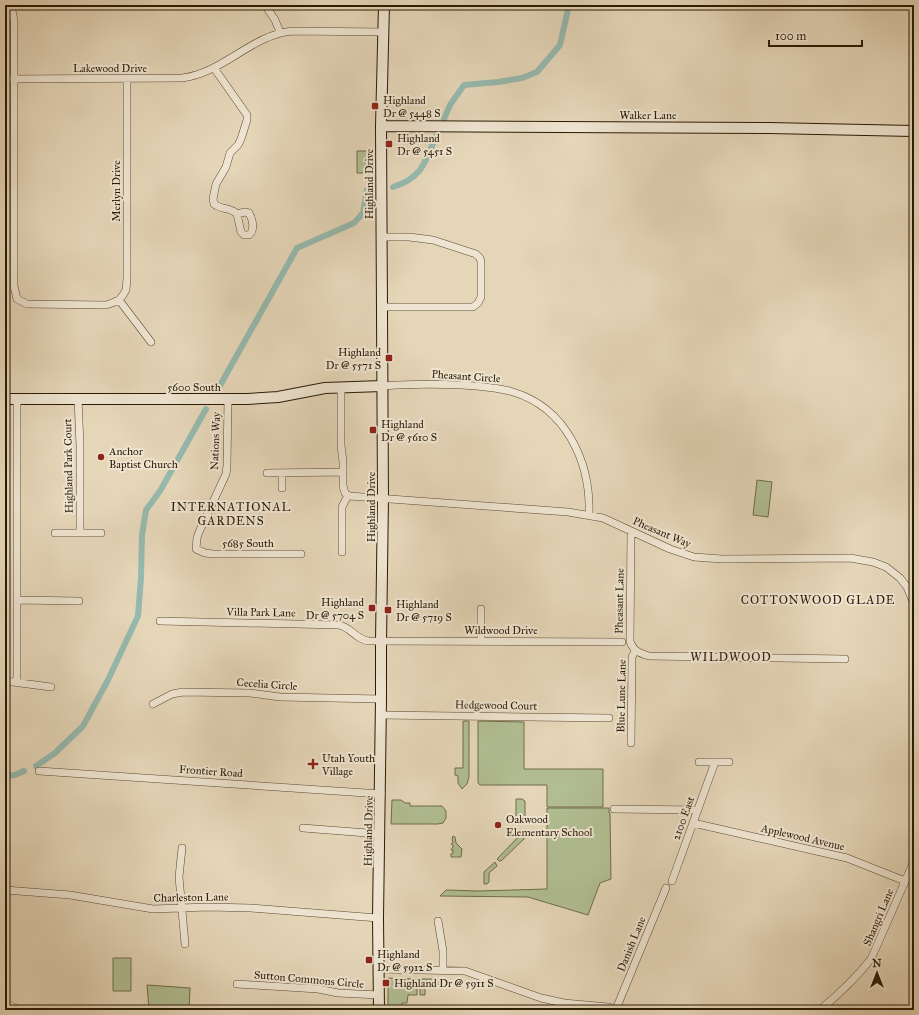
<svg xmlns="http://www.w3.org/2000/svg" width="919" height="1015" font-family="'IM FELL Great Primer',serif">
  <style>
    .grass { fill: #b1be92; stroke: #6e6c4a }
    .park { fill: url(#park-tufts); stroke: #6e6c4a }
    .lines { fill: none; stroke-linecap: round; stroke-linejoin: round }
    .canal { stroke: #96b9ae; stroke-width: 6 }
    .street-casing { stroke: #594930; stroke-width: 8 }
    .secondary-casing { stroke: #2a1a03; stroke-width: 12 }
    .street { stroke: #eee4d1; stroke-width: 7 }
    .secondary { stroke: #eee4d1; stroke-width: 10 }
    .poi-dot { fill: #8f2418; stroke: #eee4d1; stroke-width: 1.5 }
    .labels { text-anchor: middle; stroke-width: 4; stroke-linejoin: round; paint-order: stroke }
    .street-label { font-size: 11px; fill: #2a1a03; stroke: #eee4d1 }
    .poi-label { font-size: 11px; fill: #2a1a03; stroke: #eee4d1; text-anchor: start }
    .neighbourhood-label { font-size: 12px; letter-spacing: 1px; fill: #2a1a03; stroke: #eee4d1 }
  </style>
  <defs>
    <pattern id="park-tufts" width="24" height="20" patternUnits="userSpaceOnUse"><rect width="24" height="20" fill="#b1be92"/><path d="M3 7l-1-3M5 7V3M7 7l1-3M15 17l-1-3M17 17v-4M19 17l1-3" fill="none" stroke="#98a37c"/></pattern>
  </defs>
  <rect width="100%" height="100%" fill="#e5d6b8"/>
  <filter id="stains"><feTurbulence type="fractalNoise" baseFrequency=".005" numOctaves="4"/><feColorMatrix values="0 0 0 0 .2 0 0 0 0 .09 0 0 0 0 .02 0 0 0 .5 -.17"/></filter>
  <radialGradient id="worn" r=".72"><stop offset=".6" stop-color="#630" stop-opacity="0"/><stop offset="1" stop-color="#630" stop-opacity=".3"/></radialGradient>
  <path class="grass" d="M357,151H367V173H357Z
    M757,480L772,482L768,517L753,515Z
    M463,721H469V777L467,784L462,789L458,783V776L455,775V768H463Z
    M478,721L524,722V769H603V807H547V785H480L478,783Z
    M516,799H522L525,801V818L523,821H516Z
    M392,800H401L405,803H410V806H442L446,811V818L443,823L438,824H391Z
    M547,808H609V813H610L611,879L600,883L588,915L528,897L440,896L446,890L478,891L547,889Z
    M523,832L525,835L524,839L501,861H499L497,859Z
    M453,836L455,837L456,843L462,849L461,857H451V854L453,853V850H451L453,847V845L451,844L453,842L452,839Z
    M495,862L497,866L489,873V882L487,884H484V872Z
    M113,958H131V991H113Z
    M388,978L417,979V995H408L407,1003H402V1010H388Z
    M420,979H447V985H425V995H420Z
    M147,985L190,988L189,1010H149Z"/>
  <path class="park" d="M5,195H8V308H5Z"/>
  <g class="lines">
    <path class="canal" d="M444,119L450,105L464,85L498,82L522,78L537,72L560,45L569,5
      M393,187C422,178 425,163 436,136
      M218,389L297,248L354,223L363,213L367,190
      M36,766L55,753L83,726L108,680L138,616L141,578L142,535L146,510L160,491L206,409
      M5,776L15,775L24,771"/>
    <g class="street-casing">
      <path id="street" d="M11,5L14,21V286L17,299L27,304L106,305L112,303L119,300L123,295L126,290L127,278V79
        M265,5L275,20L280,32
        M214,68L247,115V120L241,139L238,145L230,153L226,167L216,184L213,199L214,204C221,210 231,207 237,214L245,212L249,213C253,220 255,230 249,235H244L241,232L237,214
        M5,79L182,78C224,73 252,34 293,31L383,32
        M382,237H409L433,240L476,254L480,258L481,262V297L478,303L473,307H382
        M119,300L151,342
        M382,386C408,384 435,384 461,385C479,386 496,387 513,392C566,408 591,462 589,515
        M341,387V445L343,462V486L345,493L349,496L568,512L603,518L670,549L694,557L722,559L850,558L873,562L886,567L900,578L907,587L914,604
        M17,399V681
        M78,399L80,445V533
        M228,399L227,466L226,474L199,532L197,538L196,549L205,553L213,554H301
        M267,473L343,472
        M282,488V473
        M631,531L630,641C633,651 639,653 649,656L845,659
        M55,533H101
        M342,552V507L348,495
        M17,600L79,601
        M160,621L339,625C351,627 356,640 369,641L622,642
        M481,641V609
        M5,681L51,687
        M153,704L172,694L183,692L250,693L280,697L381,699
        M381,715L609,718
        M631,743L632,657L635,651
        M699,762H729
        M39,771L381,794
        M614,809L698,810
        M693,823L847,858L905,881
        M303,828L380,834
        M182,848L179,877L185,944
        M672,881L715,762
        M5,890L70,895L153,909L208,907L251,908L378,918
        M438,921L443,951V970
        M379,969L465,971L541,998L564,1003L608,1007L621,1010
        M237,984L318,989L338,993L379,995
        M5,1003L19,1010
        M616,1009L666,888
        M820,1010C839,994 856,978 871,959L914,861"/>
    </g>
    <g class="secondary-casing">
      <path id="secondary" d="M381,126L769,128L914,131
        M5,399H247L278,397L325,388L382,386
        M379,1010L378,918L381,699V641L383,498L381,126L384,5"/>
    </g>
    <use href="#street" class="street"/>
    <use href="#secondary" class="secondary"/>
  </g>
  <g class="poi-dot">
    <rect x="371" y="102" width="8" height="8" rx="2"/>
    <rect x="385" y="140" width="8" height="8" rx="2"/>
    <rect x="385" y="354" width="8" height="8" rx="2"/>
    <rect x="369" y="426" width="8" height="8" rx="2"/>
    <circle cx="101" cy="457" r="4"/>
    <rect x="368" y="604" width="8" height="8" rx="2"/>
    <rect x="384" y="606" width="8" height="8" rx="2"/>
    <path d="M311 758h4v4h4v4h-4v4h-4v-4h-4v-4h4z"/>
    <circle cx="498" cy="825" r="4"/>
    <rect x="365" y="956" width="8" height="8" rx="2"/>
    <rect x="382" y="979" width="8" height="8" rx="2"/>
  </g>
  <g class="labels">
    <g class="street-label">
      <text x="110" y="72">Lakewood Drive</text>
      <text x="648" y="119">Walker Lane</text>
      <text transform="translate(369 184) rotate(-90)" y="4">Highland Drive</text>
      <text transform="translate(116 191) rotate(-90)" y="4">Merlyn Drive</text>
      <text transform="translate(466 376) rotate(4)" y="4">Pheasant Circle</text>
      <text x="194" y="391">5600 South</text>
      <text transform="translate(215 441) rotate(-88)" y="4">Nations Way</text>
      <text transform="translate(68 466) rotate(-91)" y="4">Highland Park Court</text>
      <text transform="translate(371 507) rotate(-90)" y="4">Highland Drive</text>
      <text transform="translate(662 532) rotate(23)" y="4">Pheasant Way</text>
      <text x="248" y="547">5685 South</text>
      <text transform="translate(619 601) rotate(-89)" y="4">Pheasant Lane</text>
      <text transform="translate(261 612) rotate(1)" y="4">Villa Park Lane</text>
      <text x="501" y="634">Wildwood Drive</text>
      <text transform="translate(267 684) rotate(4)" y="4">Cecelia Circle</text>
      <text transform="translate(621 696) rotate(-89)" y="4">Blue Lune Lane</text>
      <text transform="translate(496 705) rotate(1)" y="4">Hedgewood Court</text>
      <text transform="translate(211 771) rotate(4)" y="4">Frontier Road</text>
      <text transform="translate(683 818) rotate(-70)" y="4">2100 East</text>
      <text transform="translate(368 831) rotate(-89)" y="4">Highland Drive</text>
      <text transform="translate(803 837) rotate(13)" y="4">Applewood Avenue</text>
      <text transform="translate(191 897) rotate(-1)" y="4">Charleston Lane</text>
      <text transform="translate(878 917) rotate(-67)" y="4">Shangri Lane</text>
      <text transform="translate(631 944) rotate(-68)" y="4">Danish Lane</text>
      <text transform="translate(309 979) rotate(5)" y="4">Sutton Commons Circle</text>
    </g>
    <g class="poi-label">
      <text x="383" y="104">Highland<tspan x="383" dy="13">Dr @ 5448 S</tspan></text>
      <text x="397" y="142">Highland<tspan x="397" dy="13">Dr @ 5451 S</tspan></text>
      <text x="381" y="356" text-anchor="end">Highland<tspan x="381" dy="13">Dr @ 5571 S</tspan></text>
      <text x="381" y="428">Highland<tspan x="381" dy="13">Dr @ 5610 S</tspan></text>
      <text x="109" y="455">Anchor<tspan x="109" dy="13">Baptist Church</tspan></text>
      <text x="364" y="606" text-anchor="end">Highland<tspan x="364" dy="13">Dr @ 5704 S</tspan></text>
      <text x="396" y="608">Highland<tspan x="396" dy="13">Dr @ 5719 S</tspan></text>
      <text x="322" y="762">Utah Youth<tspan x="322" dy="13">Village</tspan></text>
      <text x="506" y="823">Oakwood<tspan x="506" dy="13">Elementary School</tspan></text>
      <text x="377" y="958">Highland<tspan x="377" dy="13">Dr @ 5912 S</tspan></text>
      <text x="394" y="987">Highland Dr @ 5911 S</text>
    </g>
    <g class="neighbourhood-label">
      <text x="231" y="511">INTERNATIONAL<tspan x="231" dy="14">GARDENS</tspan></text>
      <text x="818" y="604">COTTONWOOD GLADE</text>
      <text x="731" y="661">WILDWOOD</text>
    </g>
  </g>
  <rect width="919" height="1015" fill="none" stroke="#e5d6b8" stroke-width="20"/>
  <rect x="6" y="6" width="907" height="1003" fill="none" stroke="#2a1a03" stroke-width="2"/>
  <rect x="10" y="10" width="899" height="995" fill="none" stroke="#2a1a03"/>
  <g transform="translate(877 973)" stroke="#eee4d1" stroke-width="3" paint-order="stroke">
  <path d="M0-3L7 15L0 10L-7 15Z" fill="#2a1a03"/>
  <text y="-6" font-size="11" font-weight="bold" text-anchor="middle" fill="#2a1a03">N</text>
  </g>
  <path d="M769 40v6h93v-6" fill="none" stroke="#2a1a03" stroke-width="2"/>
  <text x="775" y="40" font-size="12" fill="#2a1a03" stroke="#eee4d1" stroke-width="3" paint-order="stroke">100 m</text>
  <rect width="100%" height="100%" filter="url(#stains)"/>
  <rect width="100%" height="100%" fill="url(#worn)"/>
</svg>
